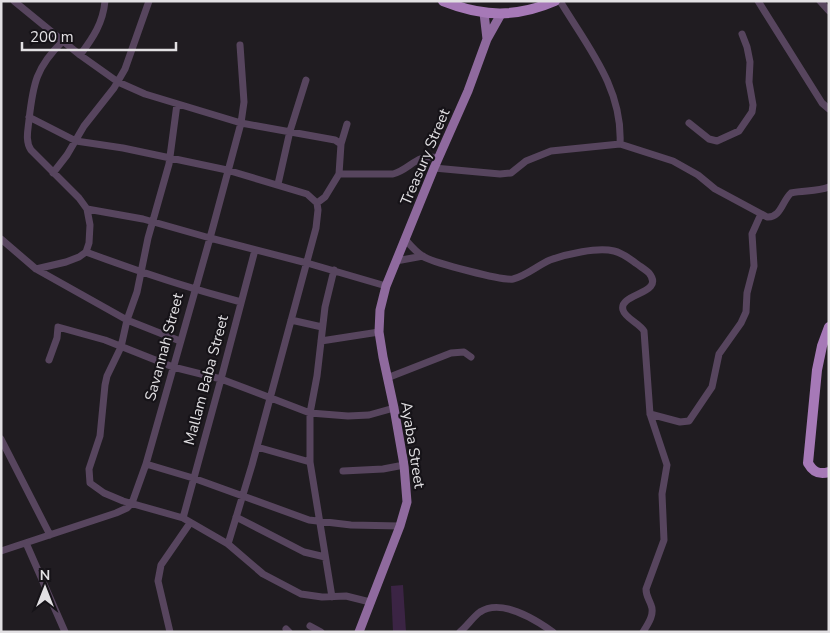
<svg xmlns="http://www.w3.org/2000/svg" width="830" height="633" font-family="'Nunito Sans',sans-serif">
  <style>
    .garden { fill: #3b2444 }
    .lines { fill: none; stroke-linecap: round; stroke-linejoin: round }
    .minor { stroke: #57455e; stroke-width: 7 }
    .major { stroke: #8f6a9e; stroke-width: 9 }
    .highway { stroke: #a679b7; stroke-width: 10 }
    .labels { text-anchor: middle; stroke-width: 4.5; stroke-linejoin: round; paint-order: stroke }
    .street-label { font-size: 15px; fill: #e2e0e3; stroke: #161318 }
  </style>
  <rect width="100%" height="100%" fill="#201c21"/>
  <path class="garden" d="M403,585L406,632H393L391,586Z"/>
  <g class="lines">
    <path class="minor" d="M14,1L80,55L118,82L145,94L241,123L335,140L341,144L339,174
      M560,1C587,46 623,88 620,144
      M758,1L822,103L829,109
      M820,1L829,11
      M80,55C93,38 103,23 105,1
      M177,104L169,164L148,238L137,292L127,320L180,341
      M29,117L76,141L123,148L227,170L307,194L317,203L318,210L316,228L252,465L228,544
      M689,123L709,139L717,141L739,131L752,112L753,105L749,82L750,62L747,47L742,34
      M341,144L347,124
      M434,168L500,174L511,173L526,161L551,151L620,144L673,161L698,175L715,189L767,217C781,218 782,201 791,193C804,190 817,192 829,187
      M53,173L67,155L84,126L114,88L125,69L149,1
      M278,184L290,131L306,80
      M317,203L325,197L339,174H393C411,169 416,153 438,158
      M87,209L143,219L210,238L241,123L244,102L240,45
      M1,239L36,269L127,320L121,347L107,376L105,385L100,436L89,469L90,483L104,493L123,501L183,518L228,544L263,574L301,594L322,597L346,596L370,602
      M405,239C410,245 417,253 424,257C436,263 502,281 513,279C526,276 538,265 550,260C567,254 597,247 614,251C623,253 630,259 637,264C641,267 646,270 649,273C666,294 618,293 623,310C625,318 639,323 644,331L650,414L667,465L662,494L664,540L646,589C646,596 649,599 651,605C655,614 648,624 643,632
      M86,252C137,271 188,288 241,302
      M396,261L423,256
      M36,269L66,262L79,257L86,252L89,243L90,225L87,209L79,198L31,150C25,141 28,130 29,120C33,84 36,67 63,41
      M291,320L322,327
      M321,341L379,332
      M49,360L57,338L58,327L105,340L173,367L221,379L310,413L348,416L369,415L394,408
      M387,378L451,353L464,352L471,357
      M650,414L680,422L689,421L712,387L719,354L741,323L746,312L747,293L754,266L752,234L761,214
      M1,439L50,535
      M257,447L310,462
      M146,464L193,478L309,520L351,525L400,526
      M343,471L383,469L404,465
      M236,517L304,552L325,557
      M183,518L221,379L255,250
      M26,543L65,632
      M1,551L116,513L127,508L132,503L146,464L210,238L307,263L386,286
      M332,597L310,462V413L317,376L325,307L334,270
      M310,626L321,632
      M286,629L289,632
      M170,632L158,581L161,565L190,523
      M460,632C467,626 473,617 480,612C501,598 536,620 553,632"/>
    <path class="major" d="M484,13L487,39
      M359,632L400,526L407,502L404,465L394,408L383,357L379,332L380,310L386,286L434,168L468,91L487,39L501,14"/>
    <path class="highway" d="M443,1C483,17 516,18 555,1
      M829,327L822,346L817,370L808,463C813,472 819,475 829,472"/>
  </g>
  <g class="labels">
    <g class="street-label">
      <text transform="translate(425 157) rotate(-67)" y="5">Treasury Street</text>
      <text transform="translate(164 347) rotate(-75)" y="5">Savannah Street</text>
      <text transform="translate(206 380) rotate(-75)" y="5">Mallam Baba Street</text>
      <text transform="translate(413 445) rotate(81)" y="5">Ayaba Street</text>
    </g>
  </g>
  <rect width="830" height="633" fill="none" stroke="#e2e0e3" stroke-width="5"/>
  <g transform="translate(45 588)" stroke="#161318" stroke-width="4" paint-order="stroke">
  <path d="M0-4L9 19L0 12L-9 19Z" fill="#e2e0e3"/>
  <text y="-8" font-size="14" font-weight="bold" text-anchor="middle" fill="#e2e0e3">N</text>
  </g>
  <path d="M22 42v8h154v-8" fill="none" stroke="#e2e0e3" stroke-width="2.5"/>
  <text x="30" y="42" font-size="15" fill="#e2e0e3" stroke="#161318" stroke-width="4" paint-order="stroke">200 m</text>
</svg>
